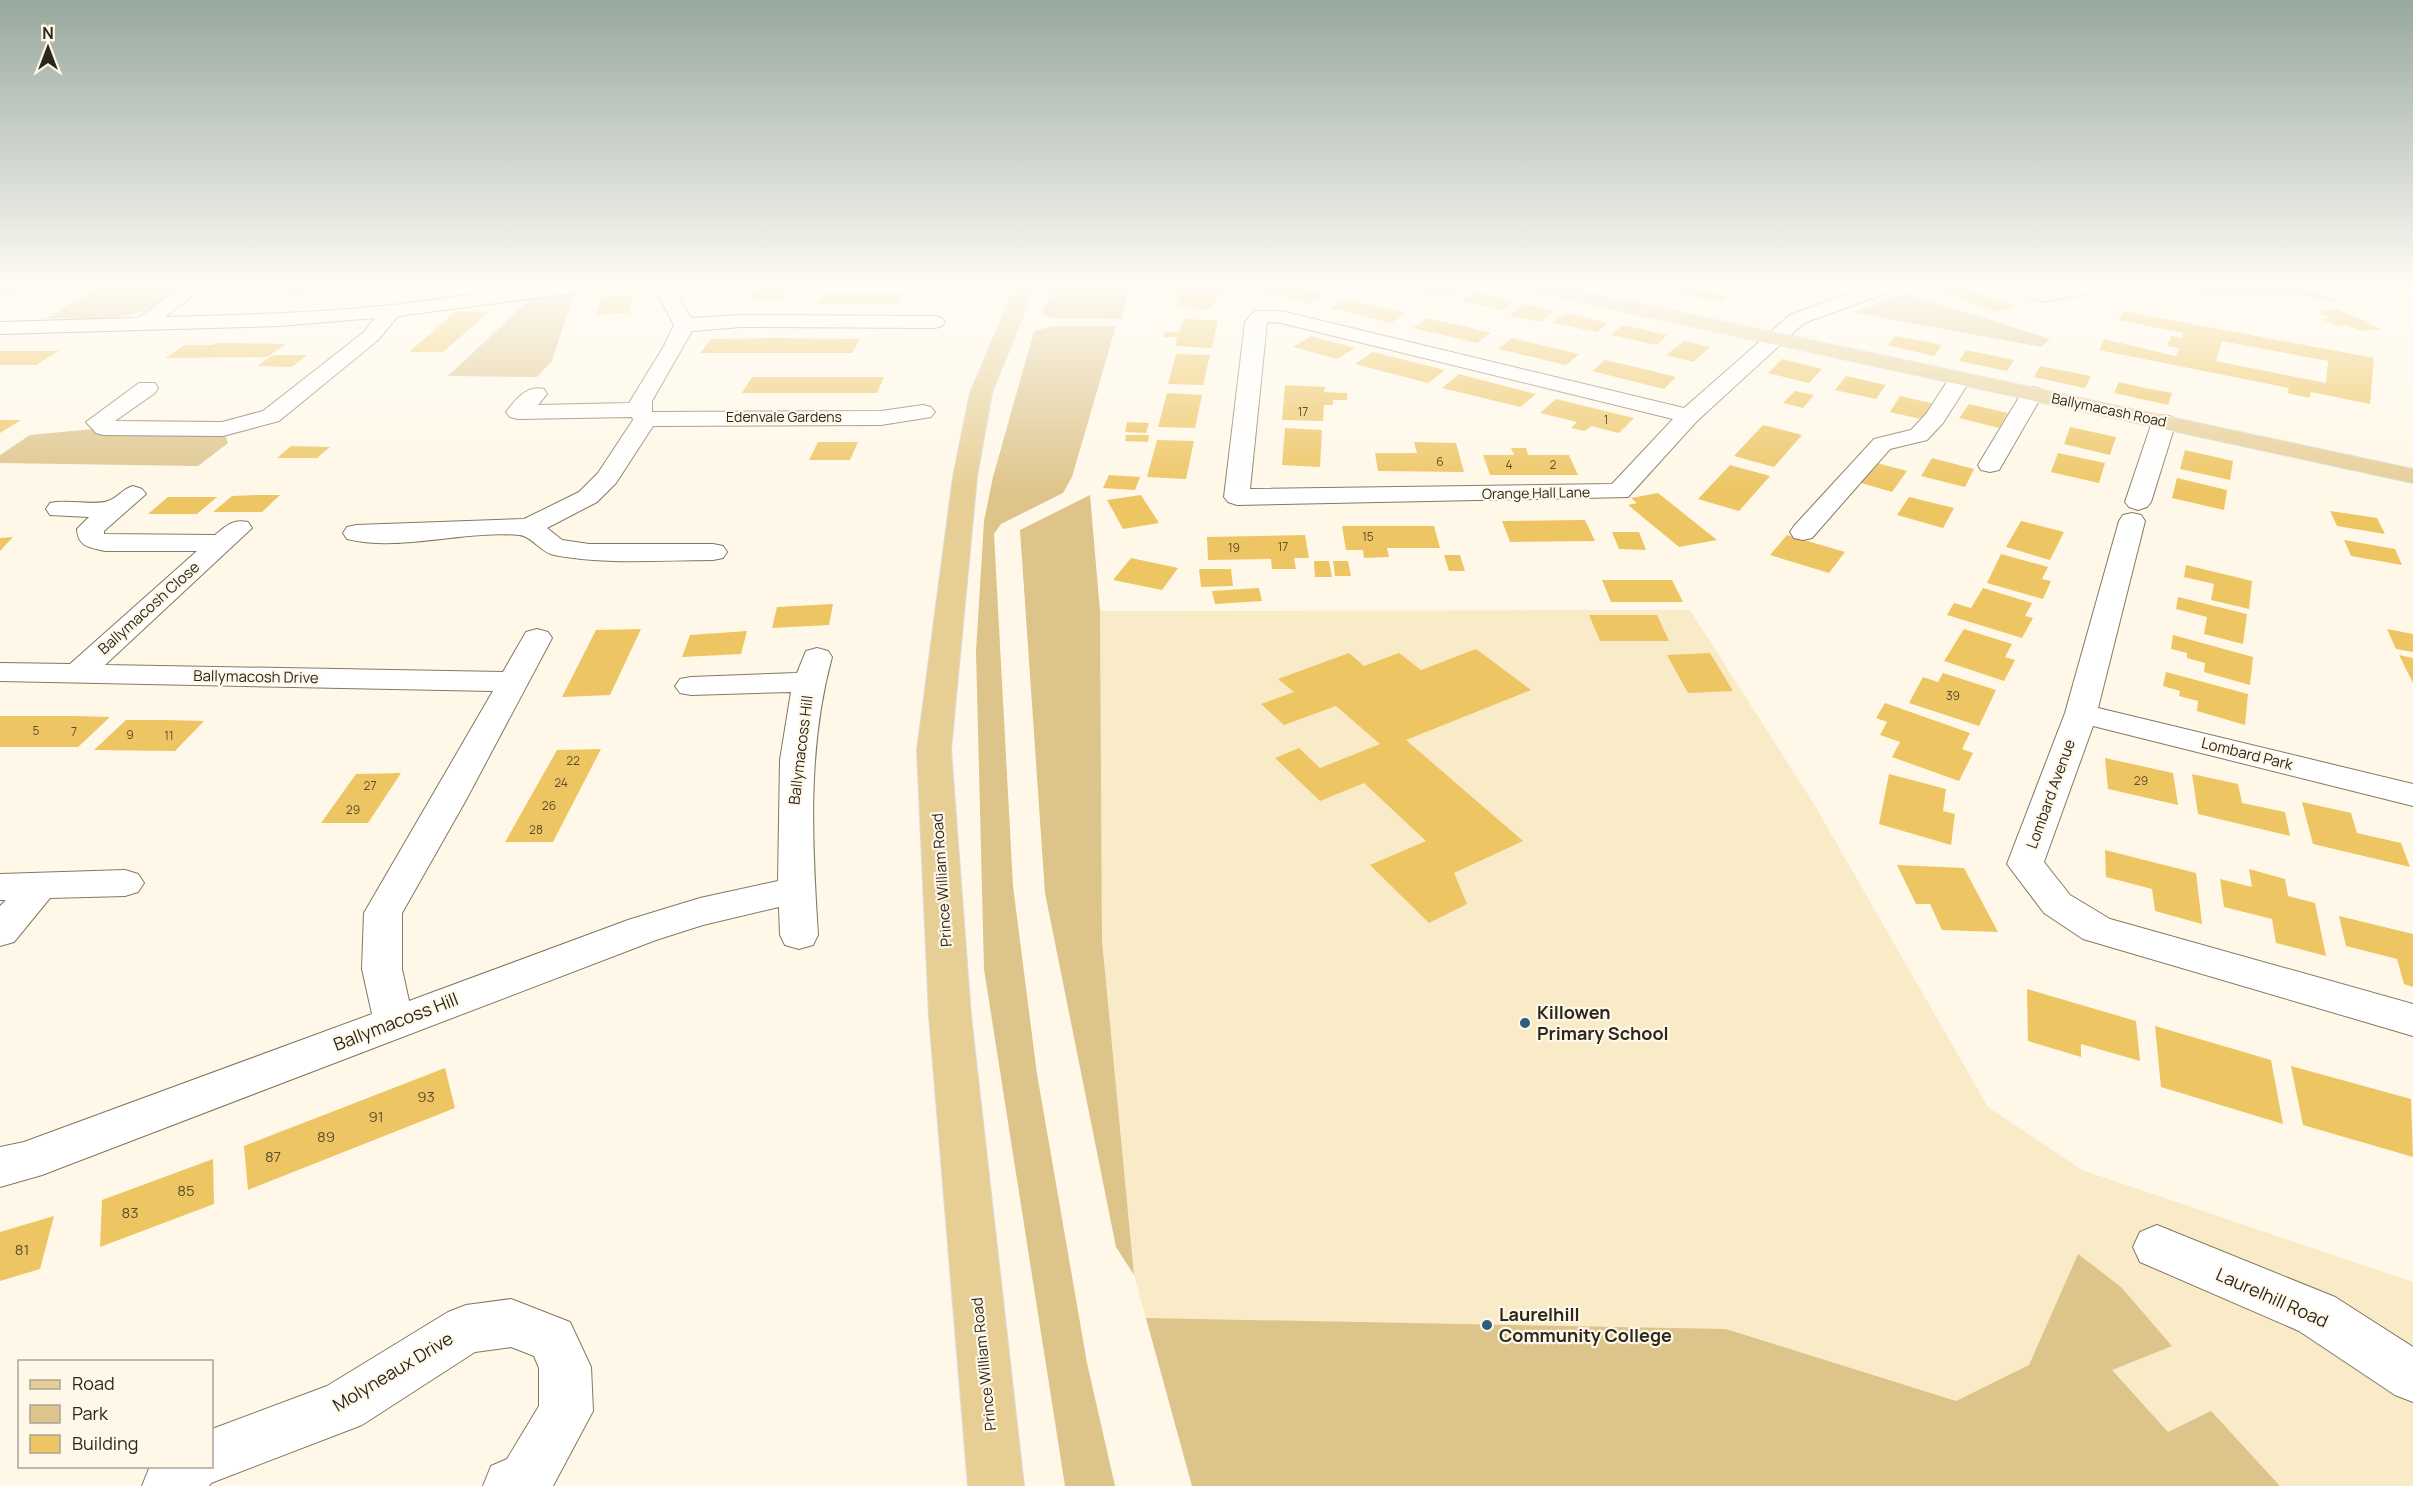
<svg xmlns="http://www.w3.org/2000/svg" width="2413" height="1486" font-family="Manrope,sans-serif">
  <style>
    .built { fill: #faebc8 }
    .green { fill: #ddc48a }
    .building { fill: #edc563; fill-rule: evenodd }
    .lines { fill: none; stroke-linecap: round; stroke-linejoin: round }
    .street-casing { stroke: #847961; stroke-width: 2 }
    .primary-casing { stroke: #dddcdb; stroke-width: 2 }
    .street { fill: #fff; fill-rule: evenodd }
    .primary { fill: #e6ce95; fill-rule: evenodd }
    .poi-dot { fill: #2c5e7b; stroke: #fff8e8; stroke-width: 2 }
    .labels { text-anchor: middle; stroke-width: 4.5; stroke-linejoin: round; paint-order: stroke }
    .number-label { font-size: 12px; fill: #5c4e2e }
    .far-street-label { font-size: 14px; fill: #2b271d; stroke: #fff8e8 }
    .street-label { font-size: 15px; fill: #2b271d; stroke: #fff8e8 }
    .near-number-label { font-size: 15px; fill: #5c4e2e }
    .near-poi-label { font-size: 18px; font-weight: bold; fill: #2b271d; stroke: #fff8e8; text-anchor: start }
    .near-street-label { font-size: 18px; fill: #2b271d; stroke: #fff8e8 }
  </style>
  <rect width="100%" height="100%" fill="#fff8e8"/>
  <path class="built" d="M1690,610L1814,804L1988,1107L2082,1170L2413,1282V1486H1192L1134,1275L1102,940L1100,611Z"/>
  <path class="green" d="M102,284H187C137,325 108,319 47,318Z
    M1055,284H1130L1122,319L1056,318L1041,314Z
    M2207,284H2296L2341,302L2286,294H2194Z
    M574,293L552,361L537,377L448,376L530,299Z
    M1906,293L2050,339L2041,347L1852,312Z
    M1053,326H1116L1072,477L1063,493L1001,524L994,534L1013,886L1037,1074L1087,1363L1115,1486H1065L984,969L976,651L984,521L993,477L1034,331Z
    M104,428L223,429L228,443L198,466L0,463V455L30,435Z
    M1090,495L1100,611L1102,940L1134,1275L1116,1247L1045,893L1020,530Z
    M2078,1254L2121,1287L2172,1346L2112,1370L2168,1432L2211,1411L2280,1486H1192L1146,1318L1726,1329L1956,1401L2029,1365Z"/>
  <path class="building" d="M0,284H29L0,300Z
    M295,284H383L381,287L287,295Z
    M760,284H792L780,300L748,299Z
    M1192,284H1212L1228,285L1209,310L1174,306L1181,298L1170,297L1177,288L1188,289Z
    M1266,284H1280L1327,295L1311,304L1254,290Z
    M1417,284H1436L1460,289L1447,298L1408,290Z
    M1951,284L2017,306L1999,312L1933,289Z
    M1674,285L1700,290L1727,296L1719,302L1666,291Z
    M1473,292L1492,296L1514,301L1502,310L1460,301Z
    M825,293H904L897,305L817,304Z
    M635,294L629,313L595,315L602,296Z
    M1346,299L1406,313L1391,323L1331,308Z
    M1523,304L1554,310L1541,322L1509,316Z
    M2336,309L2370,323H2367L2381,329L2363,331L2346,325L2338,326L2321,319L2330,318L2316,312Z
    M456,311L489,312L443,352H409Z
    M2123,311L2374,358L2370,404L2311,392L2310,398L2287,393L2289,388L2099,350L2104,339L2176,356L2179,348L2167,346L2171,336L2182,338L2183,333L2118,320ZM2222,341L2328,361L2326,383L2216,361Z
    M1565,313L1587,318L1608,323L1597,332L1553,323Z
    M1427,318L1459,325L1491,333L1477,343L1413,328Z
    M1183,319L1218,320L1212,348L1175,346L1178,337H1164L1165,332H1179Z
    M1623,325L1667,335L1657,345L1611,335Z
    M1311,336L1355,348L1337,359L1293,347Z
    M1895,336L1918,340L1942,345L1934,356L1887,345Z
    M1512,338L1545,346L1579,354L1566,365L1498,349Z
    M711,339L775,338L860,339L852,353H700Z
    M1684,341L1710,347L1693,362L1666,355Z
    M216,343H237L286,344L267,357L165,358L185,345H212Z
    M1966,350L2014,360L2007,371L1959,361Z
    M0,351H59L36,365H0Z
    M1373,352L1445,370L1428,383L1355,364Z
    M1176,354L1210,355L1203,385L1168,384Z
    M273,355H308L292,367L257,366Z
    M1782,359L1822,369L1809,383L1768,373Z
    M1605,360L1640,368L1676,377L1664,389L1592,371Z
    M2040,366L2065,371L2091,376L2085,388L2034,377Z
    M1459,374L1497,384L1536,394L1520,407L1442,388Z
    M1846,376L1886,385L1876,399L1835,390Z
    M752,377H884L877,393H742Z
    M2119,382L2145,388L2172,393L2168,405L2114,393Z
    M1285,385L1325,387L1324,392L1347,393V400H1333V405H1324L1323,421L1282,420Z
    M1795,391L1814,395L1803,408L1783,403Z
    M1167,393L1202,395L1195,428L1158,427Z
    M1900,396L1935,404L1925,420L1890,412Z
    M1556,399L1593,408L1634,418L1619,433L1591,426L1585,431L1571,428L1577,422L1540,413Z
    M1969,404L2008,413L1999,428L1959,418Z
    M0,420H21L0,433Z
    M1127,422L1149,423L1146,433L1125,432Z
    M1763,425L1802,435L1774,467L1734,456Z
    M2070,427L2116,437L2110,455L2064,444Z
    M1285,428L1322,430L1320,467L1282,465Z
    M1126,435H1149L1148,442L1125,441Z
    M1157,440L1194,441L1186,479L1147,477Z
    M818,442H858L850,460H809Z
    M1414,442L1456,443L1464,472L1378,471L1375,453H1417Z
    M291,446L330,447L317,458H277Z
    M1511,448H1526L1528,455H1569L1578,475H1490L1483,455H1514Z
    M2185,450L2233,461L2230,480L2180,469Z
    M2058,453L2105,463L2099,483L2051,472Z
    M1932,458L1974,469L1965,487L1921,476Z
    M1873,462L1907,471L1892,492L1858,482Z
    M1730,465L1770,476L1739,511L1698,499Z
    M1109,475L1140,477L1135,490L1103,488Z
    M2177,478L2227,490L2224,510L2172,498Z
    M1658,493L1717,540L1679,547L1628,505L1637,503L1631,498Z
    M256,495H280L262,512H213L232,496Z
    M1141,495L1159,523L1123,529L1107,500Z
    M168,497H217L197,514H148Z
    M1909,497L1954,508L1943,528L1897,515Z
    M2330,511L2377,518L2385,534L2337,526Z
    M1585,520L1595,541L1510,542L1502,521Z
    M2021,521L2064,532L2050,560L2006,547Z
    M1342,526H1434L1440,548H1387L1389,557L1364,558L1363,550H1346Z
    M1612,532H1639L1646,550L1619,549Z
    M1305,535L1309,558H1294L1296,569H1272L1271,559L1208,560L1207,537Z
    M1787,535L1845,552L1829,573L1770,555Z
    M13,537L0,551V538Z
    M2344,540L2395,549L2402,565L2351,556Z
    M2001,554L2048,567L2042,579L2051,581L2043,599L1987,583Z
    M1444,555H1460L1465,571H1449Z
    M1131,558L1178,568L1162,590L1113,580Z
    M1314,561H1329L1332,577H1315Z
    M1333,561H1348L1351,576H1335Z
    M2186,565L2252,581L2249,609L2211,600L2214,584L2184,577Z
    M1199,569H1231L1233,586L1201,587Z
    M1602,580H1672L1683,602H1611Z
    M1259,588L1262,601L1215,604L1212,591Z
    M1983,588L2032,603L2025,616L2033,618L2022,638L1947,615L1954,603L1971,608Z
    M2178,597L2247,614L2243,644L2204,634L2207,617L2176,609Z
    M833,604L829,625L772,628L777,607Z
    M1589,615H1657L1669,641H1600Z
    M641,629L610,695L562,697L596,630Z
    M1964,629L2012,644L2005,657L2015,660L2004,681L1944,661Z
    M2387,629L2413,634V652L2396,649Z
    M747,631L741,654L682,657L690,635Z
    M2173,635L2253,657L2250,685L2204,672L2205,663L2187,658V653L2171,649Z
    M1476,649L1531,690L1406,740L1523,841L1454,873L1467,904L1429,923L1370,865L1426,841L1364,783L1320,801L1275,758L1299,748L1320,768L1380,744L1336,706L1284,725L1261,704L1294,692L1278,679L1349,653L1364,666L1399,653L1421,670Z
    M1710,653L1733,691L1688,693L1667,655Z
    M2399,655L2413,658V683Z
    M2166,672L2248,694L2245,725L2197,711L2198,701L2179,696L2180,691L2163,686Z
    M1943,673L1996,690L1979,726L1909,703L1923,677L1938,682Z
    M1885,703L1970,733L1962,749L1973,753L1959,781L1892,757L1900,742L1880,735L1887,722L1876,718Z
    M0,716H72L110,717L78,747H0Z
    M126,720H165L204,721L175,751L94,750Z
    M601,749L553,842H505L557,750Z
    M2105,758L2173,773L2178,805L2108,789Z
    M401,773L368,823H321L356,774Z
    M1889,774L1946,789L1943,811L1955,814L1951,845L1879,824Z
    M2192,774L2238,784L2242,803L2285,812L2290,836L2198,814Z
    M2302,802L2351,813L2357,833L2401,843L2410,867L2313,844Z
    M2105,850L2196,873L2202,924L2155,911L2152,889L2106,877Z
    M1897,865L1964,868L1998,932L1942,930L1930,904H1916Z
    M2249,869L2285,879L2288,896L2315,903L2326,956L2276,943L2272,919L2224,907L2220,879L2252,887Z
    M2339,916L2413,934V987L2404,984L2397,959L2346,946Z
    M2027,989L2136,1021L2140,1061L2081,1044V1057L2028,1041Z
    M2155,1026L2271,1060L2283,1124L2161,1087Z
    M2291,1066L2411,1099L2413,1157L2303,1125Z
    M445,1068L455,1108L248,1190L244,1146Z
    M213,1159L214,1204L100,1247L102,1200Z
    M54,1216L40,1269L0,1281V1232Z"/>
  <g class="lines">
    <g class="street-casing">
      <path id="street" d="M186,284H208L165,317C241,315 317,313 392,305C463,297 533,281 605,284L595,290L398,316L378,340L279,421L223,436L104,435L96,433L86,422L139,383H155L158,388L155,393L115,421L222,422L263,411L364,332L375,318L279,326L0,334V322L138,318Z
        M653,284H671L691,318L740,315L935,316L942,318L945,322L942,326L935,328L740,327L692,331L652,401V412L881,411L923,405L931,407L935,412L931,417L881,425L653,426L616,483L597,502L547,528L562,540L589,544H713L723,546L727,552L723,558L713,560C661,560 605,565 554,555C540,552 532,536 519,535C463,530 401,552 347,539L343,533L347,527L356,525L524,519L579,492L598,473L633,420L632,417L518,419L510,417L506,412C516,399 527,385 544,389L547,394L538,405L629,403L664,346L674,325Z
        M1587,284H1608L1590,301H1576L1573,297Z
        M1875,284H1903L1900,288L1804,323L1697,421L1628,497L1237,505L1228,502L1224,497L1245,322L1255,311H1281L1684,408L1790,315ZM1267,322L1281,323L1673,419L1612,484L1250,489Z
        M1993,284H2023L2043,290L2078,284H2119L2109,290L2042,302L1996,288Z
        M1960,372L1968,374L1971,379L1943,423L1927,440L1890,449L1812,538L1803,540L1794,538L1790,532L1794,526L1874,439L1911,430L1926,414L1952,374Z
        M2032,387L2040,389L2043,394L2002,465L1999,470L1990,472L1981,470L1978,465L2021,394L2024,389Z
        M2164,415L2172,417L2176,422L2151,502L2147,507L2138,510L2129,507L2125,502L2152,422L2156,417Z
        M133,486L142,489L146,494L104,531V534L215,535C227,525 233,519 248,522L252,528L105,665L503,672L526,632L537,629L548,632L552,638L466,800L402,913V969L409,1001L628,920L700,898L778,881L780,760L791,692L691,695L680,693L675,686L680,679L691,677L797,673L806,651L817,648L828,651L832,657C807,749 812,841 818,935L813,945L799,949L785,945L780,935L779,907L703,925L656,940L42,1175L0,1187V1147L24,1142L372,1014L362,969L364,913L493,691L0,681V663L70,664L197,551H105C89,547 78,547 77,529L89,517L50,515L46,509L50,503C67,499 95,506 108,501C118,498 122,489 133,486Z
        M2132,513L2141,515L2145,521L2098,708L2413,784V806L2093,726L2044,862L2070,895L2110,919L2413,1004V1036L2083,939L2044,913L2007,864L2065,713L2119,521L2123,515Z
        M125,870L138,874L144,883L138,892L125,896L50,898L14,942L0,946V906L6,900H0V874Z
        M2157,1225L2335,1297L2413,1347V1402L2395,1395L2299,1331L2140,1262L2133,1247L2140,1232Z
        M511,1299L570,1322L591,1367L593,1411L553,1486H483L491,1466L507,1459L539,1406V1368L534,1356L511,1347L475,1352L362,1425L211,1483L209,1486H142L150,1466H212V1429L327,1386L448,1312L466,1305Z"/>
    </g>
    <g class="primary-casing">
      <path id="primary" d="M1016,284H1036L992,393L977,477L951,750L971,1016L1024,1486H968L929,1016L917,750L953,477L970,393Z
        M1513,284H1549L2413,469V483L1523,290Z"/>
    </g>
    <use href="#street" class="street"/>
    <use href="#primary" class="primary"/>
  </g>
  <linearGradient id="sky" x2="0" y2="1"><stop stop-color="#97a89e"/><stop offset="0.58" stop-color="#fffcf5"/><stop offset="1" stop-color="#fffcf5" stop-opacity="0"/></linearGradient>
  <rect width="2413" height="492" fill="url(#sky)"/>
  <g class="poi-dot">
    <circle cx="1525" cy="1023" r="6"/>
    <circle cx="1487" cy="1325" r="6"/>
  </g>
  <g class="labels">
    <g class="number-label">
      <text x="1303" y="416">17</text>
      <text x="1606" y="424">1</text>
      <text x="1440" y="466">6</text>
      <text x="1509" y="469">4</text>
      <text x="1553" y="469">2</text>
      <text x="1368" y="541">15</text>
      <text x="1283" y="551">17</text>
      <text x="1234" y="552">19</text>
      <text x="1953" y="700">39</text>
      <text x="36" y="735">5</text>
      <text x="74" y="736">7</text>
      <text x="130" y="739">9</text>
      <text x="169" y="740">11</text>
      <text x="573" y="765">22</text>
      <text x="2141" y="785">29</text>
      <text x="561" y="787">24</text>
      <text x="370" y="790">27</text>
      <text x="549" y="810">26</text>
      <text x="353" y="814">29</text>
      <text x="536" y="834">28</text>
    </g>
    <g class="far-street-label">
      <text transform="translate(2109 410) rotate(12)" y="5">Ballymacash Road</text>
      <text x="784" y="422">Edenvale Gardens</text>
      <text transform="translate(1536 493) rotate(-1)" y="5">Orange Hall Lane</text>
    </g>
    <g class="street-label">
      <text transform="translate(149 608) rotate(-42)" y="5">Ballymacosh Close</text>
      <text transform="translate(256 677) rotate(1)" y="5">Ballymacosh Drive</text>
      <text transform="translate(801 750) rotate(-83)" y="5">Ballymacoss Hill</text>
      <text transform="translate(2247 754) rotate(14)" y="5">Lombard Park</text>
      <text transform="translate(2051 794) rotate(-70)" y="5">Lombard Avenue</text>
      <text transform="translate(942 880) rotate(-94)" y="5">Prince William Road</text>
      <text transform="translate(984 1364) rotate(-96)" y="5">Prince William Road</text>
    </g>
    <g class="near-number-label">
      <text x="426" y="1102">93</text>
      <text x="376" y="1122">91</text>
      <text x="326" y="1142">89</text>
      <text x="273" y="1162">87</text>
      <text x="186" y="1196">85</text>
      <text x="130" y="1218">83</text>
      <text x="22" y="1255">81</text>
    </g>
    <g class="near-poi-label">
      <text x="1537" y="1019">Killowen<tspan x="1537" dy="21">Primary School</tspan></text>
      <text x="1499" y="1321">Laurelhill<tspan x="1499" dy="21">Community College</tspan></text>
    </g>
    <g class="near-street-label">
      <text transform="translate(396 1022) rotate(-21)" y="6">Ballymacoss Hill</text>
      <text transform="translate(2272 1298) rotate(24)" y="6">Laurelhill Road</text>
      <text transform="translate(393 1372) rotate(-31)" y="6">Molyneaux Drive</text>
    </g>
  </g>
  <rect x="18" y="1360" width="195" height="108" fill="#fff8e8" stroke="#aaa497" stroke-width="1.5"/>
  <rect x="30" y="1380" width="30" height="9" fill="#e6ce95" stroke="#aaa497" stroke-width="1.5"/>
  <text x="72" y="1390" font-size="18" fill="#2b271d">Road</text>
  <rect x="30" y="1405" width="30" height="18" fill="#ddc48a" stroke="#aaa497" stroke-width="1.5"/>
  <text x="72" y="1420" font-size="18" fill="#2b271d">Park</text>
  <rect x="30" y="1435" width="30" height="18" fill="#edc563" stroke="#aaa497" stroke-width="1.5"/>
  <text x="72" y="1450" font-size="18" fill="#2b271d">Building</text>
  <g transform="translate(48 48)" stroke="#fff8e8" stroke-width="4.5" paint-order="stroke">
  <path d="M0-4.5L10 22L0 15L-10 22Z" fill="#2b271d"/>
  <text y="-9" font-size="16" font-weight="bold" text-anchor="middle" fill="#2b271d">N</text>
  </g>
</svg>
